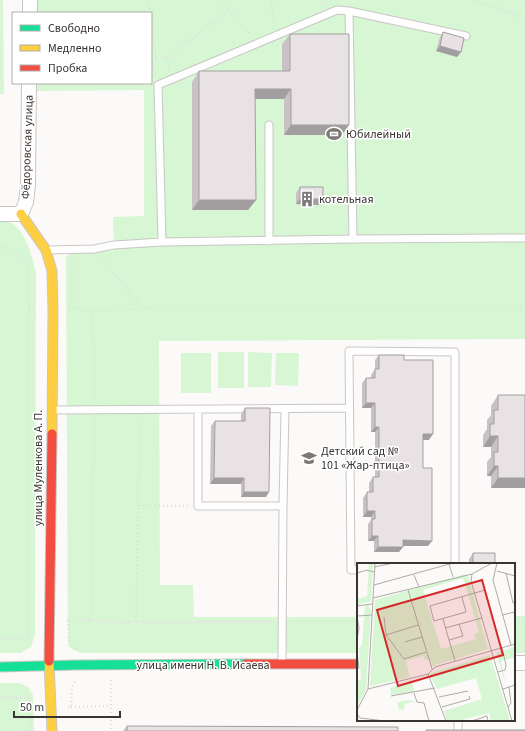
<svg xmlns="http://www.w3.org/2000/svg" width="525" height="731" font-family="'Source Sans 3',sans-serif">
  <style>
    .green { fill: #d7f7d4 }
    .lines { fill: none; stroke-linecap: round; stroke-linejoin: round }
    .lane-casing { stroke: #cac6c4; stroke-width: 9 }
    .street-casing { stroke: #cac6c4; stroke-width: 16 }
    .fast-casing { stroke: #cac6c4; stroke-width: 11 }
    .slow-casing { stroke: #cac6c4; stroke-width: 11 }
    .jam-casing { stroke: #cac6c4; stroke-width: 11 }
    .path { stroke: #dfdede; stroke-width: 2.5; stroke-dasharray: 1 3; stroke-linecap: butt }
    .lane { stroke: #fffefe; stroke-width: 7 }
    .street { stroke: #fffefe; stroke-width: 14 }
    .fast { stroke: #16e098; stroke-width: 9 }
    .slow { stroke: #ffcf43; stroke-width: 9 }
    .jam { stroke: #f24e42; stroke-width: 9 }
    .wall { fill: #c8c2c4 }
    .shaded-wall { fill: #a29ea0 }
    .building { fill: #e8e2e4; stroke: #a29ea0 }
    .labels { text-anchor: middle; stroke-width: 3; stroke-linejoin: round; paint-order: stroke }
    .poi-label { font-size: 12px; fill: #393431; stroke: #fff; text-anchor: start }
    .street-label { font-size: 12px; fill: #393431; stroke: #fff }
    .inset-road { fill: none; stroke: #aeaba8; stroke-width: 1 }
    .view { fill: #d62828; fill-opacity: 0.15; stroke: #d62828; stroke-width: 2 }
    .inset-edge { fill: none; stroke: #393431; stroke-width: 2 }
  </style>
  <rect width="100%" height="100%" fill="#fcfaf8"/>
  <path class="green" d="M0,0H3L4,94H0Z
    M37,0H525V339L159,341L160,585H193L194,617H358V653H81L73,650L68,646L66,257L73,252L114,251L113,217L144,216V90L36,91V83H151V13H37Z
    M0,219C24,221 32,254 36,274L35,635L31,647L21,653H0Z
    M218,352H244V388H218Z
    M248,352L272,353L271,387H248Z
    M181,353H211V393H181Z
    M276,353H299L298,386L275,385Z
    M514,616H525V653H514Z
    M0,683H19L28,687L33,695L34,731H0Z"/>
  <g class="lines">
    <g class="lane-casing">
      <path id="lane" d="M353,239L349,11L466,36
        M269,241V125
        M162,242L158,85L337,10L349,11
        M48,250L94,249L114,245L162,242L353,239L525,238
        M53,410L349,408
        M198,410V506H283
        M358,570H351L349,351L455,352V564
        M282,662L283,506L285,409
        M458,720V731"/>
    </g>
    <g class="street-casing">
      <path id="street" d="M30,13V0
        M0,214H21L26,202L28,186L29,83
        M514,663H525"/>
    </g>
    <g class="fast-casing">
      <path id="fast" d="M0,667L76,665L246,664"/>
    </g>
    <g class="slow-casing">
      <path id="slow" d="M21,214L46,250L52,271L53,310L52,434
        M49,661L52,731"/>
    </g>
    <g class="jam-casing">
      <path id="jam" d="M49,661L52,434
        M246,664H358"/>
    </g>
    <path class="path" d="M148,0L150,13
      M219,0L250,35
      M271,0L274,24
      M474,0L525,18
      M322,4L330,0
      M151,23L156,58L153,63V69L156,76
      M156,58L161,56L167,58
      M169,70V64L167,58L227,11
      M0,245L14,252L29,265V310L28,639H0
      M100,257L144,309
      M72,259V308
      M69,309L93,310L144,309H525
      M29,310H36
      M93,310L94,399
      M94,418L91,621L136,622
      M138,506L140,418
      M188,506H138L136,622H274
      M514,620H525
      M293,622L358,621
      M77,649V647L70,643L68,621H91
      M111,680V731
      M0,698H29L30,708H35
      M68,707H71L72,687L75,682
      M71,707L110,706
      M30,731V708"/>
    <use href="#lane" class="lane"/>
    <use href="#street" class="street"/>
    <use href="#fast" class="fast"/>
    <use href="#slow" class="slow"/>
    <use href="#jam" class="jam"/>
  </g>
  <path class="wall" d="M443,32L461,52L457,57L436,51L440,37Z
    M290,34L342,135H284V99H255L256,200L248,210H192V82L199,71H282V44Z
    M300,187L323,199L319,205L296,204V193Z
    M379,355L404,360L429,440H423V468L428,546H403L399,552H374V541H368V524L371,520V517H363V498L367,492H369V483L373,477H375V432H371V408H362V383L366,378H371V375L375,369V360Z
    M498,395L525,488H491V476H487V462L491,457V447H483V435L487,429V420L491,415V406Z
    M245,408L266,497H241V484H210L211,426L215,421H241V414Z
    M473,553L495,564H469V559Z
    M127,726L398,731H123Z"/>
  <path class="shaded-wall" d="M440,46L461,52L457,57L436,51Z
    M255,89H291L284,99H248Z
    M291,125H349L342,135H284Z
    M300,199H323L319,205L296,204Z
    M199,200H256L248,210H192Z
    M366,403H375L371,408H362Z
    M375,427H379L375,432H371Z
    M423,434H433L429,440H420Z
    M490,436H498L491,447H483Z
    M494,466H498L491,476H487Z
    M214,478H244L241,484H210Z
    M498,478H525V488H491Z
    M244,492H269L266,497H241Z
    M367,511H375L371,517H363Z
    M372,536H378L374,541H368Z
    M403,540L432,541L428,546H399Z
    M378,547H403L399,552H374Z"/>
  <path class="building" d="M443,32L464,38L461,52L440,46Z
    M290,34H349V125H291V89H255L256,200H199V71H290Z
    M300,187H323V199H300Z
    M379,355H404V360H433V434H423V468H432V541L403,540V547H378V536H372V519H375V511H367V492H373V477H379V427H375V403H366V378H375V369H379Z
    M498,395H525V478H498V466H494V452H498V436H490V424H494V410H498Z
    M245,408H270L269,492H244V478H214L215,421H245Z
    M473,553H495V564H473Z
    M127,726L398,727V731H127Z
    M426,730H525V731H426Z"/>
  <defs>
    <g id="stadium-bare" transform="scale(1.2)"><path d="M0-5a6.5 5 0 1 0 0 10a6.5 5 0 1 0 0-10ZM-3.5-1.8h7v3.6h-7Z" fill="#7d7977" stroke="#fff" stroke-width="2.5" paint-order="stroke"/></g>
    <g id="building-bare" transform="scale(1.2)"><path d="M-4-6H4V6H1V3H-1V6H-4ZM-2.5-4.3h1.7v1.8h-1.7ZM.8-4.3h1.7v1.8H.8ZM-2.5-1h1.7V.8h-1.7ZM.8-1h1.7V.8H.8Z" fill="#7d7977" stroke="#fff" stroke-width="2.5" paint-order="stroke"/></g>
    <g id="school-bare" transform="scale(1.2)"><path d="M0-5L7-2L0 1L-7-2ZM-4 1L0 2.5L4 1V4Q0 6-4 4Z" fill="#7d7977" stroke="#fff" stroke-width="2.5" paint-order="stroke"/></g>
  </defs>
  <g fill-rule="evenodd">
    <use href="#stadium-bare" x="334" y="134"/>
    <use href="#building-bare" x="307" y="199"/>
    <use href="#school-bare" x="309" y="458"/>
  </g>
  <g class="labels">
    <g class="poi-label">
      <text x="346" y="138">Юбилейный</text>
      <text x="319" y="203">котельная</text>
      <text x="321" y="455">Детский сад №<tspan x="321" dy="14">101 «Жар-птица»</tspan></text>
    </g>
    <g class="street-label">
      <text transform="translate(27 147) rotate(-88)" y="4">Фёдоровская улица</text>
      <text transform="translate(38 468) rotate(-90)" y="4">улица Муленкова А. П.</text>
      <text x="203" y="669">улица имени Н. В. Исаева</text>
    </g>
  </g>
  <g transform="translate(357 563)">
    <rect width="158" height="158" fill="#fcfaf8"/>
    <path d="M12,0H16L14,38L0,42V36L10,33ZM108,11L111,13L131,86L75,103L73,96L68,97L66,93L49,98L53,114L13,123L18,37ZM106,15L122,69L117,71L119,76L84,86L66,27ZM11,42L14,47L9,127L0,143V118L4,116L2,86L5,81L8,43ZM157,84L158,94L144,98L149,123L139,90ZM133,92L153,158H134L132,150L101,158H90L87,148L125,136L119,115L80,126L73,113L74,110ZM55,118L57,129L34,132L33,125ZM51,137L59,138L47,141L48,146L42,147L40,139Z" fill="#d7f7d4" fill-rule="evenodd"/>
    <path class="inset-road" d="M140,0L136,17L154,82M92,1L96,14M17,4L37,0M140,8L158,13M0,10L10,7L17,9M149,10L156,40H158M115,11L114,18L155,158M57,12L62,24M17,22L96,0M51,27L75,106M105,34L109,49L77,58L73,43L128,27M16,35L115,11L135,0M0,43L15,41M145,52L158,49M0,53L15,52M0,54L2,64L0,77M27,54L29,72L61,62M86,56L98,98M88,65L125,55M29,72L47,96L69,89M92,77L106,73L102,61M48,79L65,74M0,88L2,105L0,107M141,109L148,107L149,102L145,85M71,111L78,104L158,81M71,111L89,158M11,126L71,111M146,126L158,122M57,130L60,139L67,140L72,158M34,133L78,125M82,134L111,128M85,144L113,136L112,133M151,144L154,140L152,124M0,147L11,126L18,0M0,151L3,155L28,158M115,158L130,153L131,158"/>
    <path class="view" d="M125,17L146,92L41,123L20,47Z"/>
    <rect width="158" height="158" class="inset-edge"/>
  </g>
  <rect x="12" y="12" width="140" height="72" fill="#ffffff" stroke="#b0aead"/>
  <rect x="20" y="25" width="20" height="6" fill="#16e098" stroke="#b0aead"/>
  <text x="48" y="32" font-size="12" fill="#393431">Свободно</text>
  <rect x="20" y="45" width="20" height="6" fill="#ffcf43" stroke="#b0aead"/>
  <text x="48" y="52" font-size="12" fill="#393431">Медленно</text>
  <rect x="20" y="65" width="20" height="6" fill="#f24e42" stroke="#b0aead"/>
  <text x="48" y="72" font-size="12" fill="#393431">Пробка</text>
  <path d="M14 711v6h106v-6" fill="none" stroke="#393431" stroke-width="2"/>
  <text x="20" y="711" font-size="12" fill="#393431" stroke="#ffffff" stroke-width="3" paint-order="stroke">50 m</text>
</svg>
